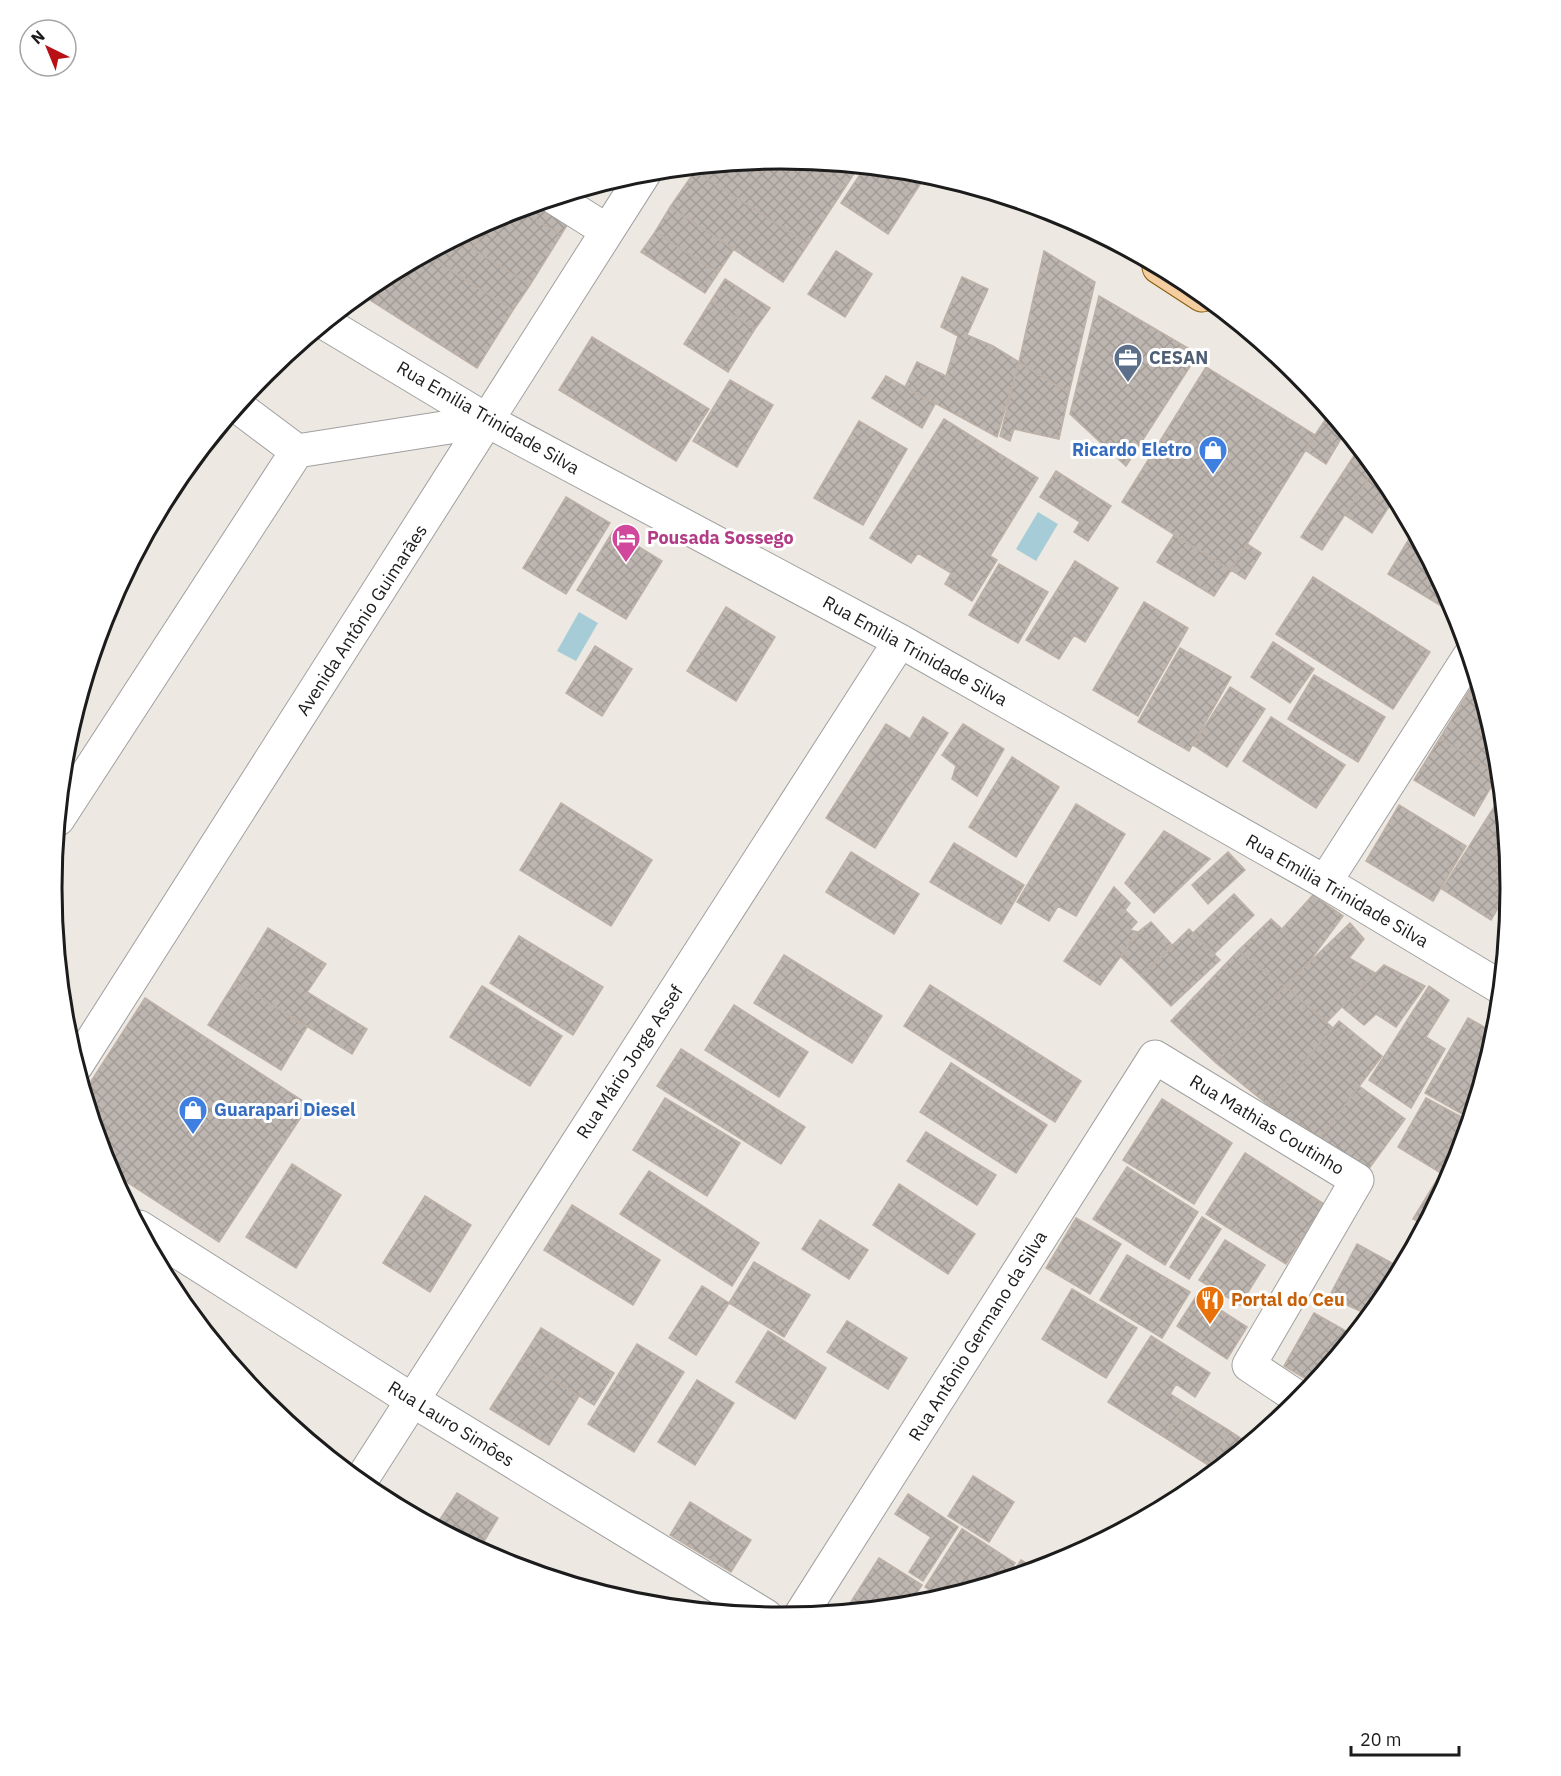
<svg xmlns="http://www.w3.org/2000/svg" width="1561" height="1776" font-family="'IBM Plex Sans',sans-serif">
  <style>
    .water { fill: #a6cdd7 }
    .building { fill: url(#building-cross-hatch); stroke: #bdb0a6; stroke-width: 1.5 }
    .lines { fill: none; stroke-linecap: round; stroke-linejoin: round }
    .minor-casing { stroke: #a0a0a0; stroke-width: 35 }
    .major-casing { stroke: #885c0c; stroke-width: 35 }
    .minor { stroke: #fff; stroke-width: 33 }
    .major { stroke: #f4cda0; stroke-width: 33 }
    .labels { text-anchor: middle; stroke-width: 6; stroke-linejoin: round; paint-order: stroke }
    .service-label { font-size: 18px; font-weight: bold; fill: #4e5e75; stroke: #fff; text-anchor: start }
    .street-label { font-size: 18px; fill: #1c1c1c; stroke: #fff }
    .shop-label { font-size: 18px; font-weight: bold; fill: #366cbe; stroke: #fff; text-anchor: end }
    .hotel-label { font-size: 18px; font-weight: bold; fill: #b23c85; stroke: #fff; text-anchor: start }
    .food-label { font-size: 18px; font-weight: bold; fill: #c56008; stroke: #fff; text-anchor: start }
    .rim { fill: none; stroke: #1c1c1c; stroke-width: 3 }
  </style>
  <defs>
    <pattern id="building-cross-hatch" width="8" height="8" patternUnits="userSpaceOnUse" patternTransform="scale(1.5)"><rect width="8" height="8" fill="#bdb5af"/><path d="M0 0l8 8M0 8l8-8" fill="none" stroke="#a29b96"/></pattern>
  </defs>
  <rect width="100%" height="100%" fill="#ede9e2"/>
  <path class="water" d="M1038,512L1058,524L1036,561L1016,549Z
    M579,612L598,623L576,661L557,651Z"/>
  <path class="building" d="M781,159L807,161L846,186L808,244L695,171L697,167Z
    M807,161L859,166L846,186Z
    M865,167L926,175L888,234L841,203Z
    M695,171L808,244L783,282L670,207Z
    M553,198L575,212L561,235L519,209Z
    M670,207L734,249L718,273L655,232Z
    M519,209L561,235L530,285L473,249L492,219Z
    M492,219L473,249L456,238Z
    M655,232L718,273L705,293L641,252Z
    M456,238L530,285L513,310L426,255Z
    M836,251L872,274L845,317L808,294Z
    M1044,251L1095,282L1069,393L1019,362Z
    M426,255L513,310L477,368L370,300L384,277Z
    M962,277L988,289L967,335L993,346L1019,362L997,437L905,387L917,362L946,376L958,336L941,327Z
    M725,279L770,308L755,329L711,301Z
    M1099,296L1198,354L1126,466L1070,414Z
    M711,301L755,329L728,372L684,344Z
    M592,337L709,409L676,461L559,390Z
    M1019,362L1069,393L1059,439L1014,429L1010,441L1000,436Z
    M1206,367L1315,435L1231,570L1122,502Z
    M886,376L935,404L922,428L872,398Z
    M730,380L773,405L737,467L693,441Z
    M944,419L1038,478L990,556L997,560L972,601L945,584L951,573L918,553L911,563L870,538Z
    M1325,420L1345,432L1326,464L1305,450Z
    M859,421L907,449L863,525L814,498Z
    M1359,448L1375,468L1322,550L1301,537Z
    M1375,468L1395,497L1372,533L1345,515Z
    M1056,471L1111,506L1088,541L1074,532L1080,522L1040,497Z
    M566,497L610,523L566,594L523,568Z
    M613,531L662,561L626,619L577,590Z
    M1413,532L1455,609L1453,613L1388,574Z
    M1174,535L1231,570L1214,596L1157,562Z
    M1247,544L1261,553L1245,579L1231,570Z
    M1075,561L1118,588L1085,642L1074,635L1059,659L1026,640Z
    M999,564L1048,592L1018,643L969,615Z
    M1313,577L1430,652L1393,709L1276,634Z
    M1144,602L1188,628L1138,716L1093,690Z
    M726,607L775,637L736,701L687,671Z
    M1273,642L1314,669L1290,703L1251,677Z
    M595,646L632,669L602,716L566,693Z
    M1180,648L1231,677L1189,751L1138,722Z
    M1314,675L1385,717L1358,762L1288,719Z
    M1474,683L1478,686L1496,746L1499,775L1440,738Z
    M1230,687L1265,709L1227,767L1193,745Z
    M923,717L948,733L875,848L826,818L886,724L910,739Z
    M1271,717L1345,765L1316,808L1243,761Z
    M963,724L1004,749L977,796L952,779L956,766L942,755Z
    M1440,738L1498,775L1474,816L1414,780Z
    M1012,757L1059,787L1016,857L969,827Z
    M1501,796L1510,888L1491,920L1442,889Z
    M561,803L652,860L611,926L520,870Z
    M1076,804L1125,834L1076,916L1058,906L1049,921L1017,902Z
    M1399,805L1466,846L1433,901L1366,861Z
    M1164,831L1210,859L1154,913L1125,883Z
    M954,843L1024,885L1001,924L930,882Z
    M851,852L919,894L894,934L826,892Z
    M1228,852L1245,870L1208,904L1192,885Z
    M1114,887L1130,903L1125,910L1137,922L1130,930L1138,932L1100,985L1064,961Z
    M1234,894L1254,915L1214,954L1193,933Z
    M1313,895L1343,916L1309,962L1285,986L1238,951L1271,919L1282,929Z
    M1151,922L1173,946L1141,976L1121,957L1138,932Z
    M1350,923L1364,939L1349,958L1375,973L1326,1023L1285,986Z
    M268,928L326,964L307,992L367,1029L352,1054L235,982Z
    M1189,929L1220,960L1171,1006L1141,976Z
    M519,936L603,987L573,1035L490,983Z
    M1238,951L1285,986L1216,1063L1171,1021Z
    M784,955L882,1016L852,1063L754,1003Z
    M1384,965L1425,986L1396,1027L1376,1014L1364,1025L1342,1007Z
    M235,982L307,1027L281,1070L208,1025Z
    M930,985L1081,1081L1055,1122L904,1026Z
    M482,986L562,1036L530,1086L450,1037Z
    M1285,986L1333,1028L1267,1104L1216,1063Z
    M1429,986L1449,1000L1426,1037L1445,1049L1411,1108L1369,1080Z
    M145,998L309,1105L219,1242L107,1169L84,1092Z
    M734,1005L808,1052L779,1097L705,1050Z
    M1468,1018L1495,1033L1480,1064L1485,1067L1469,1118L1425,1093Z
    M1339,1021L1382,1056L1320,1138L1267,1104Z
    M681,1049L805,1127L781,1164L657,1086Z
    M951,1063L1047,1125L1016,1173L920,1112Z
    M1359,1086L1405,1119L1368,1170L1320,1138Z
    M665,1098L740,1143L707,1196L633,1150Z
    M1426,1098L1469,1121L1454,1167L1424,1224L1413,1219L1441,1173L1398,1147Z
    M1162,1099L1232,1143L1194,1204L1123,1160Z
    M926,1132L996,1175L977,1205L907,1161Z
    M1245,1153L1324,1204L1286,1264L1206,1214Z
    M292,1164L341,1195L296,1268L246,1237Z
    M1127,1167L1198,1212L1165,1265L1093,1219Z
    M649,1171L759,1243L732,1286L620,1214Z
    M899,1184L975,1234L948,1274L873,1225Z
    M425,1196L471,1225L430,1292L383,1263Z
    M572,1205L660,1260L633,1305L544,1250Z
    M1202,1217L1221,1229L1189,1279L1170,1267Z
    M1076,1218L1121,1244L1090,1294L1046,1268Z
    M820,1220L868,1250L849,1279L802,1249Z
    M1225,1240L1265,1265L1240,1305L1199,1280Z
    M1357,1244L1401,1268L1387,1294L1369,1315L1329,1297Z
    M1127,1255L1190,1292L1162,1338L1100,1300Z
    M754,1262L810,1295L784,1337L729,1303Z
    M702,1286L729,1303L696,1355L669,1338Z
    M1072,1289L1137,1328L1106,1378L1042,1339Z
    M1197,1295L1247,1327L1227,1359L1177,1326Z
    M1314,1313L1346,1331L1341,1340L1346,1343L1313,1383L1284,1366Z
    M847,1321L907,1358L888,1389L827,1352Z
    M541,1328L614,1373L594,1405L521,1360Z
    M768,1331L826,1368L795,1419L736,1382Z
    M1151,1336L1210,1373L1195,1397L1176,1384L1170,1394L1186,1404L1164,1437L1108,1402Z
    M637,1344L684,1372L634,1452L588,1424Z
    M521,1360L579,1396L549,1445L490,1409Z
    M697,1380L734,1403L695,1465L658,1442Z
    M1186,1404L1230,1431L1208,1465L1164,1437Z
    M1230,1431L1248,1443L1216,1470L1208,1465Z
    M973,1476L1014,1502L989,1542L948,1516Z
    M457,1493L498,1518L479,1550L435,1527Z
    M908,1494L958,1527L923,1581L909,1572L931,1537L895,1514Z
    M690,1502L751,1540L731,1572L670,1535Z
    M962,1529L1015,1563L1005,1579L942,1598L925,1587Z
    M879,1558L922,1585L909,1605L845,1611Z
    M1021,1560L1036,1569L1010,1577Z"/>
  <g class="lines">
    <g class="minor-casing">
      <path id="minor" d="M555,198L606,230
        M325,323L488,421L900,641L1325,882L1500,987
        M297,451L488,421
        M58,819L297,451L237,406
        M1325,882L1469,657
        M76,1066L645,172
        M139,1227L412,1400L766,1616
        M360,1482L900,641
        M800,1616L1155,1057L1357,1180L1249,1365L1300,1399"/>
    </g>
    <g class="major-casing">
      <path id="major" d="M1159,267L1202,295"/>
    </g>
    <use href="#minor" class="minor"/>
    <use href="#major" class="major"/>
  </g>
  <defs>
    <g id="office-pin" transform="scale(1.5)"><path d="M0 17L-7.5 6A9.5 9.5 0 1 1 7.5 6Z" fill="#5c6f8a" stroke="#fff"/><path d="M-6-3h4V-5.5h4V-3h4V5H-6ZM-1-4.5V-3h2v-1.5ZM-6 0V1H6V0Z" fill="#fff"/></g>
    <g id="shop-pin" transform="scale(1.5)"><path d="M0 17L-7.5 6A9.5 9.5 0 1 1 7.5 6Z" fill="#3f7fe0" stroke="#fff"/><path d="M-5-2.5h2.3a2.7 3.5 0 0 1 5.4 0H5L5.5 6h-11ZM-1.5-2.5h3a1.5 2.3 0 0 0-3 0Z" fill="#fff"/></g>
    <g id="hotel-pin" transform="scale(1.5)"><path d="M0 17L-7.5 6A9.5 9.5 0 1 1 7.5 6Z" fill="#d1479c" stroke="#fff"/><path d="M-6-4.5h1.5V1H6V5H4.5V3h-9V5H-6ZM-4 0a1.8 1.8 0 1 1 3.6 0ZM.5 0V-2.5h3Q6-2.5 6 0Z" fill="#fff"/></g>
    <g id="restaurant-pin" transform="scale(1.5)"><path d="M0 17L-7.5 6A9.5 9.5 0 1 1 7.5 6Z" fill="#e8710a" stroke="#fff"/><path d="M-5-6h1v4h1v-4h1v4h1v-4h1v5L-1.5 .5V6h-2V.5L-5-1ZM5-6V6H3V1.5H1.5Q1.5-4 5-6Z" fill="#fff"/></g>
  </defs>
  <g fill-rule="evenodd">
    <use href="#office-pin" x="1128" y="358"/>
    <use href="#shop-pin" x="1213" y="450"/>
    <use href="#hotel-pin" x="626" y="538"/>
    <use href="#shop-pin" x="193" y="1110"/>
    <use href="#restaurant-pin" x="1210" y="1300"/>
  </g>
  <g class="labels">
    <g class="service-label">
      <text x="1149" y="364">CESAN</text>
    </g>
    <g class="street-label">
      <text transform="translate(488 418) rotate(30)" y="6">Rua Emilia Trinidade Silva</text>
      <text transform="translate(362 620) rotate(-57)" y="6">Avenida Antônio Guimarães</text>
      <text transform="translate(915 651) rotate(29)" y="6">Rua Emilia Trinidade Silva</text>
      <text transform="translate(1337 891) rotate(30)" y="6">Rua Emilia Trinidade Silva</text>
      <text transform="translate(630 1062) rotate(-57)" y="6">Rua Mário Jorge Assef</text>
      <text transform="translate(1267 1125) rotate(31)" y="6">Rua Mathias Coutinho</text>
      <text transform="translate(978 1336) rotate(-58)" y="6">Rua Antônio Germano da Silva</text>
      <text transform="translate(451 1424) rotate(32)" y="6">Rua Lauro Simões</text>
    </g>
    <g class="shop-label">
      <text x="1192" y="456">Ricardo Eletro</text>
      <text x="214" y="1116" text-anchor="start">Guarapari Diesel</text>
    </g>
    <g class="hotel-label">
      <text x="647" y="544">Pousada Sossego</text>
    </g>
    <g class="food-label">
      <text x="1231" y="1306">Portal do Ceu</text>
    </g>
  </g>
  <path d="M0 0H1561V1776H0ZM62 888a719 719 0 1 1 1438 0a719 719 0 1 1-1438 0Z" fill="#fff" fill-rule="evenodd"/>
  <path class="rim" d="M62 888a719 719 0 1 1 1438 0a719 719 0 1 1-1438 0Z"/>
  <g transform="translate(48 48) rotate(317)"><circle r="28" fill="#ffffff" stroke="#a4a4a4" stroke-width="1.5"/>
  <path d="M0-4.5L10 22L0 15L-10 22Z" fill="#b81015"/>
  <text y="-9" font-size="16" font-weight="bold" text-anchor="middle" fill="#1c1c1c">N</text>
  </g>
  <path d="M1351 1746v9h108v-9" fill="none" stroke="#1c1c1c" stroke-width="3"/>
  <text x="1360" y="1746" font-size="18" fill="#1c1c1c" stroke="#ffffff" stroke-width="4.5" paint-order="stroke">20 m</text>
</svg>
